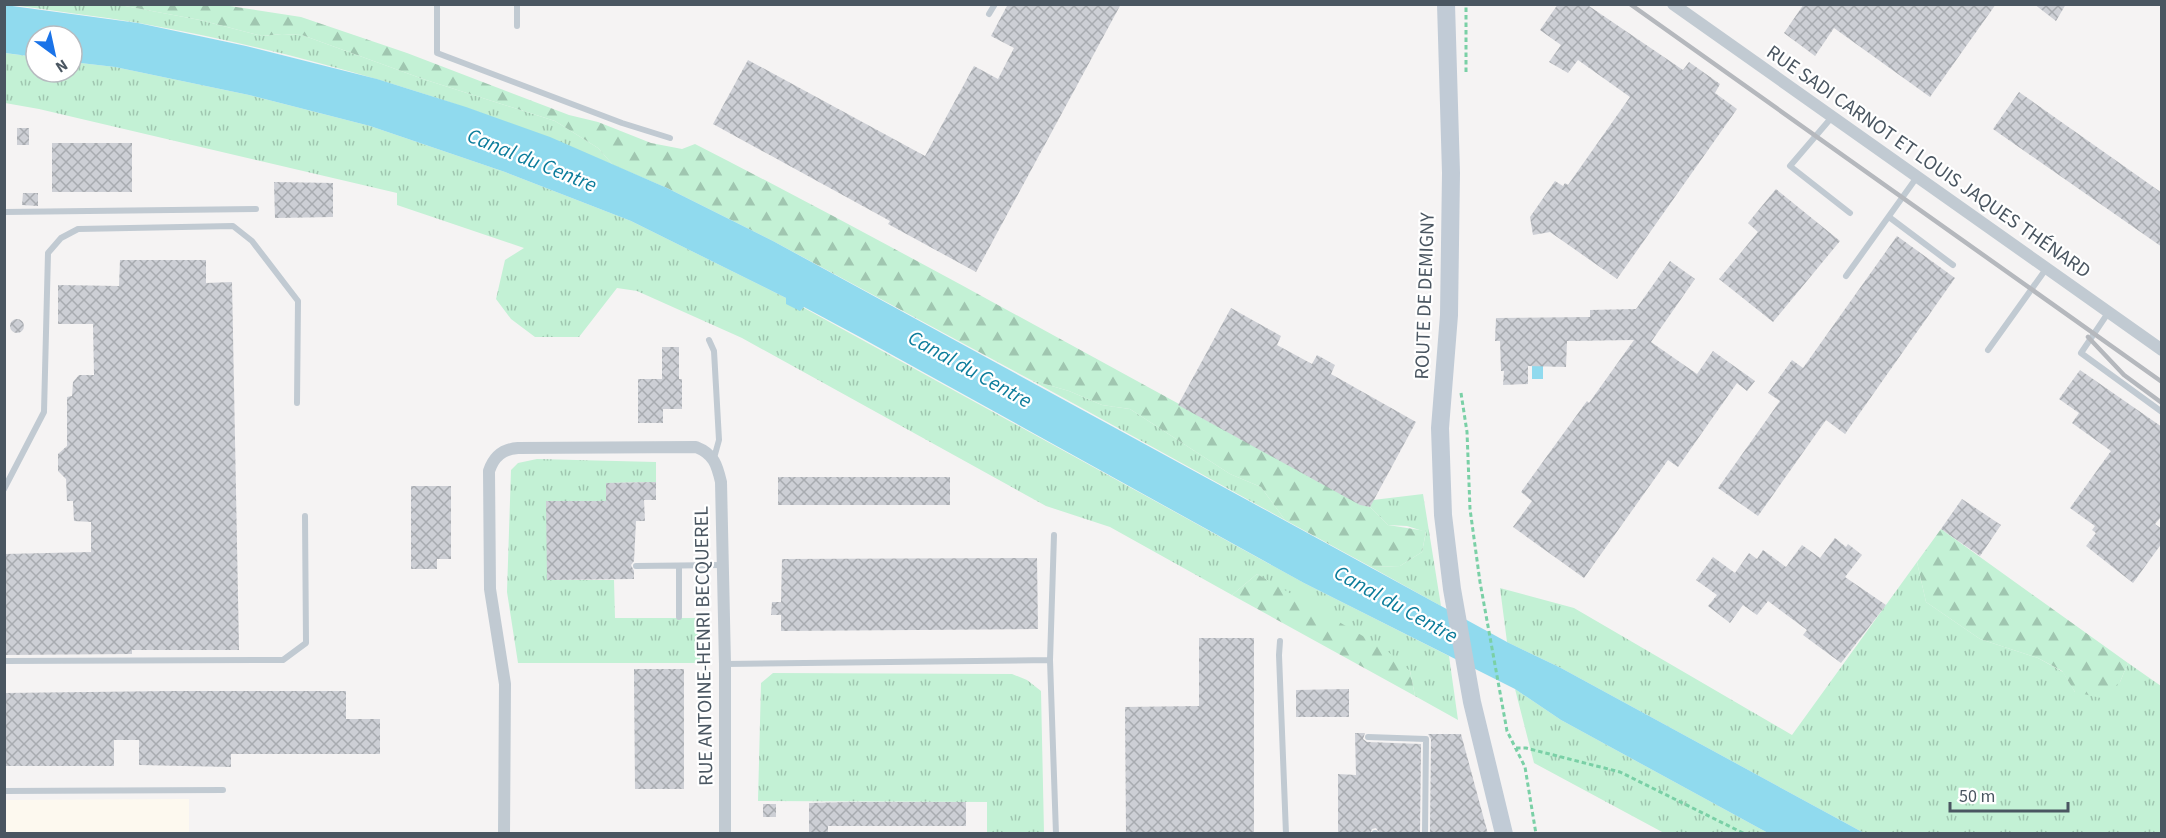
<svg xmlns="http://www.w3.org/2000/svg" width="2166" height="838" font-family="'Source Sans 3',sans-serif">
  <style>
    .commercial { fill: #fdf9ef }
    .grass { fill: url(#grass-tufts) }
    .forest { fill: url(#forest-firs) }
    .water { fill: #90daee }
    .building { fill: url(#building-cross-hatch) }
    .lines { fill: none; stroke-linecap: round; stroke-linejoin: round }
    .path { stroke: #7ad0a6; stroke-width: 3; stroke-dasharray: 4.5 3; stroke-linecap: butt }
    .service { stroke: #c1cad2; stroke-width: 6 }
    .minor { stroke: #c1cad2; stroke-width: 12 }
    .secondary { stroke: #c1cbd6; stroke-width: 18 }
    .rail { stroke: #b5b8bd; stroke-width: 4.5 }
    .labels { text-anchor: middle; stroke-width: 4.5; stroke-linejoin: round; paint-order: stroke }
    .street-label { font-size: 20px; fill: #4a5661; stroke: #fff }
    .water-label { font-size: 21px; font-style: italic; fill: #0c7c9b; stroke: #fff }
  </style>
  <defs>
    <pattern id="grass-tufts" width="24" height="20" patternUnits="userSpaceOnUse" patternTransform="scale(1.5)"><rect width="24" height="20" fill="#c3f1d5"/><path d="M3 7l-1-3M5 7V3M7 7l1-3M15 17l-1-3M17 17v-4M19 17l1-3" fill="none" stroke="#a0c6b0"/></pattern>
    <pattern id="forest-firs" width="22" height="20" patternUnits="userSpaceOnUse" patternTransform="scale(1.5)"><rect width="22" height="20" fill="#c3f1d5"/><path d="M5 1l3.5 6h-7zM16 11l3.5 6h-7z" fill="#a0c6b0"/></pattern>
    <pattern id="building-cross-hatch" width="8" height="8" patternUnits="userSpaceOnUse" patternTransform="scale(1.5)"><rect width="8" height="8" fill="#cdcfd5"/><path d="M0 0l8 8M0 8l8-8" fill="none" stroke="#a8abb0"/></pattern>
  </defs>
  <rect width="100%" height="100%" fill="#f5f3f3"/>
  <path class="commercial" d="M189,799V833H5V800Z"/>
  <path class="grass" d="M87,4L125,6L200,20L262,36L282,34L302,35L423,79L555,121L598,148L613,165C462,99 300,52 139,23C97,16 54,11 12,5Z
    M4,53L36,57V72H72V62L115,67L249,95L370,126L505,172L631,221L786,298L1304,583L1449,656L1458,720L1415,696L1410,671L1257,574L1232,595L1110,527L1046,506L742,338L637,291L617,288L579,337H535L511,319L496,299L505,260L524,248L397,205V193L39,109L5,103Z
    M1031,380L1069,391L1102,405L1130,409L1230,474L1261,487L1285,520Z
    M537,459L656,462V482L606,483V501L547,502V580H614L615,618H702L703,663H518L507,592L511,470L518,463Z
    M1423,494L1441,606L1371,567L1400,566L1422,552L1426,532L1407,526L1388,525L1370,507L1373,500Z
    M1917,562L1926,602L1980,639L2038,658L2063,672L2075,692L2120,682L2128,663L2161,686V833H1864L1561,668L1507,642L1500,588L1574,608L1792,735Z
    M773,673L1012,674L1027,680L1041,691L1044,833H987V802L758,801L761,683Z
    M1515,689L1561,720L1768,833H1664L1534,763Z"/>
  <path class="forest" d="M87,5H223L301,17L407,53L569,115L598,122L651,143L682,149L695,144C922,260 1144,387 1370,507L1388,525L1426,531L1422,552L1400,566L1371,567L1285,520L1261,487L1230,474L1130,409L1102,405L1069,391L1031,380L773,241L667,188L613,165L598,148L555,121L423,79L302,35L282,34L262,36L200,20L125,6Z
    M1941,529L2128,663L2120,682L2101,698L2075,692L2062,671L2038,658L1980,639L1926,602L1917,562Z
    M1257,574L1385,649L1410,671L1415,696L1232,595Z"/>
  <path class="water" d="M5,5L138,23L246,46L377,79L466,107L550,137L667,188L773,241L1507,642L1561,668L1864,833H1768L1561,720L1515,689L1304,583L858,336L804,307L800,311L786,304V298L631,221L505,172L370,126L249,95L115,67L72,62V36H36V57L5,53Z
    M1532,354H1543V379H1532Z"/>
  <path class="building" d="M1008,4H1121L976,272L888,224L890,221L713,124L748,60L925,156L974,66L998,79L1014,48L991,36Z
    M1558,4H1586L1683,70L1689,62L1720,84L1715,93L1737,109L1617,279L1550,232L1533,235L1530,217L1555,181L1563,186L1565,183L1568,185L1630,97L1578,60L1568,73L1549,62L1561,45L1540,30Z
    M1804,4H1996L1930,97L1834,28L1815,56L1784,33Z
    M2034,4H2066L2056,21Z
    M2019,92L2162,193V247L1993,129Z
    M17,128H29V145H17Z
    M52,143H132V192H52Z
    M274,182L333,183V217L275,218Z
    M1776,189L1840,241L1773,322L1719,279L1758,232L1748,223Z
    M23,193H38V206L22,205Z
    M1897,236L1955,278L1845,434L1826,420L1758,516L1718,488L1780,401L1768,393L1792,360L1803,368Z
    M120,260H206V283L232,282L239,650H132V654L4,655V554L91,552V522L74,521L73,501H67L66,479L58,471V454L67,446V397L72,396L73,382L79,375H94L93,324H58V285L119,286Z
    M1670,261L1695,279L1651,342L1697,374L1713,351L1755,381L1747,391L1737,383L1678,467L1668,460L1584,578L1513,527L1532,501L1521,492L1587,401L1589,403L1634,340L1567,341L1566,367L1528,366V384L1503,385L1504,371H1501L1500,341H1495L1496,318L1590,317V310L1636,309Z
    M1231,308L1281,336L1277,345L1312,364L1317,355L1335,365L1331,374L1416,422L1370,507L1360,505L1178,405Z
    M10 326a7 7 0 1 1 14 0a7 7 0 1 1-14 0Z
    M662,347H679V379H682V409H663V423H638V379H662Z
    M2080,370L2162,427V516L2155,524L2162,529V543L2133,583L2086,546L2096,533L2092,530L2095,526L2070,508L2111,451L2072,423L2079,413L2059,399Z
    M778,477H950V505H778Z
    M656,482V500H644L645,521H636L634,561L631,565L634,571V579L547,580L546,501H606V483Z
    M411,486H451V559H437V569H411Z
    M1962,499L2001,525L1980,556L1941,529Z
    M1835,538L1846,547L1848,544L1862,555L1845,577L1886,605L1841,663L1803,635L1807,630L1768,601L1757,615L1743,605L1730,623L1708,606L1717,595L1696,580L1713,557L1735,573L1749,553L1757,559L1763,550L1786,567L1802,545L1820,558Z
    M1037,558L1038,629L781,631V615H771L772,602H781L782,559Z
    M1199,638H1254V834H1126L1125,707L1199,706Z
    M634,669H684V789H635Z
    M1349,689V717H1296V690Z
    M173,691H346V719H380V754H231V767L139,765V740H114V766H4V693Z
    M1355,733H1365L1363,739L1367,742L1421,744L1420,834H1380L1376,828L1372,829L1370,834H1338V774L1356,775Z
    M1422,734H1461L1488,834H1430L1431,739L1428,734Z
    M848,802H966V826H828V834H809V803Z
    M763,804H776V817H763Z"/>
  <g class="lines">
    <path class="path" d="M1466,72V4
      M1461,393L1467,432L1470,509L1480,582L1507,731L1525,767L1536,834
      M1516,748H1526L1620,772L1745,834"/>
    <path class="service" d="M437,4V53L622,123L670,138
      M989,14L995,4
      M517,26V4
      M1832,117L1790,166L1850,213
      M4,212L256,209
      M1889,217L1953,265
      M1846,276L1917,177
      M2108,313L2081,353L2162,412
      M709,340L714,351L719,440L714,458
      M1988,350L2046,269
      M4,489L44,412L48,253L61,238L78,229L233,226L252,241L298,301L297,403
      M636,566L722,565
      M679,566V617
      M1280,641L1279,655L1286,834
      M1050,660L1056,834
      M4,661L283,660L306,643L305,516
      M725,664L1050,660L1054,535
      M1368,737L1426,739L1425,834
      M4,791L223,790
      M1375,833V834"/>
    <path class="minor" d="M1673,4L2162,350
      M504,834L505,684L490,589L489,471C494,456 503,449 518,448L696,447C714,454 717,465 721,482L725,664V834"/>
    <path class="secondary" d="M1446,4L1451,173L1449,315L1440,428L1443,515L1452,589L1472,702L1504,834"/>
    <path class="rail" d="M1630,4L2162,382
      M2088,337L2124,375L2162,403"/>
  </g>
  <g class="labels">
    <g class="street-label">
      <text transform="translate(1929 161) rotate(35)" y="7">RUE SADI CARNOT ET LOUIS JAQUES THÉNARD</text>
      <text transform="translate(1424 296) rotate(-88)" y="7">ROUTE DE DEMIGNY</text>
      <text transform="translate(703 646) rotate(-91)" y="7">RUE ANTOINE-HENRI BECQUEREL</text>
    </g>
    <g class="water-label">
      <text transform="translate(532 160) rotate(22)" y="7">Canal du Centre</text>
      <text transform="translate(970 369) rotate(29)" y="7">Canal du Centre</text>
      <text transform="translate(1396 604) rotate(29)" y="7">Canal du Centre</text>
    </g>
  </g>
  <rect width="2166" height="838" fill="none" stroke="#4a5661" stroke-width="12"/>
  <g transform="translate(54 54) rotate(147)"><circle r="28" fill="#ffffff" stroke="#b7bbc0" stroke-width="1.5"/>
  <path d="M0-4.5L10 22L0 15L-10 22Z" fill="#1a73e8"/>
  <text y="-9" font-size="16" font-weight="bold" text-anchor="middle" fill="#4a5661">N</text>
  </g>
  <path d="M1950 802v9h118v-9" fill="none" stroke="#4a5661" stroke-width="3"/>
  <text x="1959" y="802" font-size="18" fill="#4a5661" stroke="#ffffff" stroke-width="4.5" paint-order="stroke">50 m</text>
</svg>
